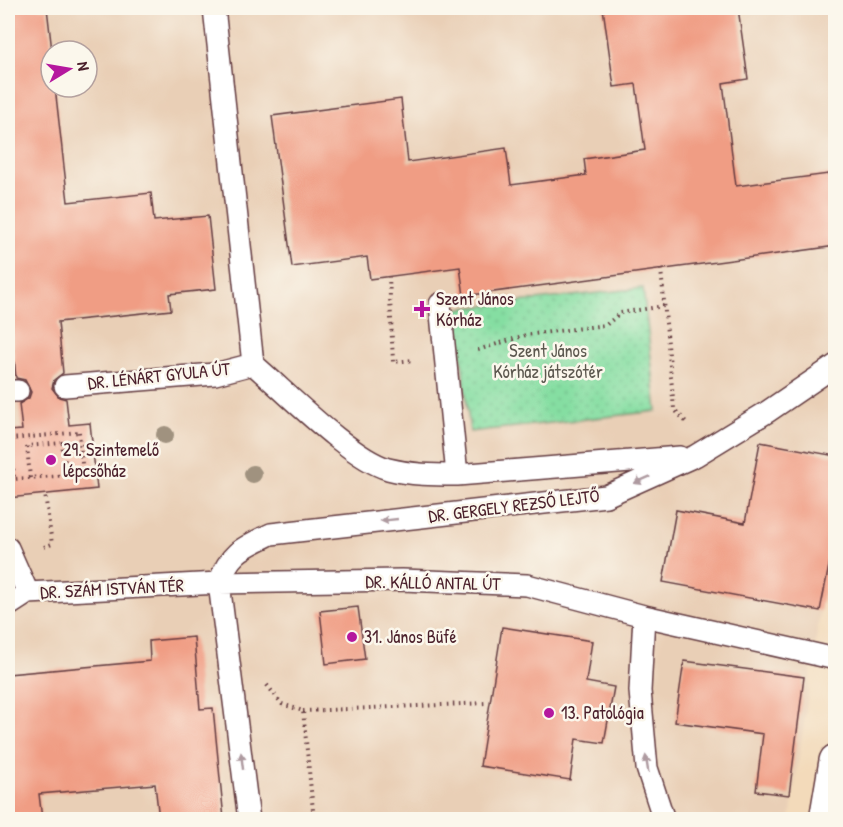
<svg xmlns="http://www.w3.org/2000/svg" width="843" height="827" font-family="'Patrick Hand',sans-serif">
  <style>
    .built { fill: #e9cfb6; fill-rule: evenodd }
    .green { fill: url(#green-dots); stroke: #687e66; stroke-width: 1.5 }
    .building { fill: #f09d84 }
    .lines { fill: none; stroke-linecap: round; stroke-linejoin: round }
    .service-casing { stroke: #633b40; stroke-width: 24 }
    .minor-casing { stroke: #633b40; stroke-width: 36 }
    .path { stroke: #633b40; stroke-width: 4; stroke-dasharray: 1.5 4.5; stroke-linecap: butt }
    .service { stroke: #fff; stroke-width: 21 }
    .minor { stroke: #fff; stroke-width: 33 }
    .tree { fill: #a0927f }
    .oneway { fill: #ae9aa0 }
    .poi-dot { fill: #b5179e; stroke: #fbf7ec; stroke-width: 2 }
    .labels { text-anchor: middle; stroke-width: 5; stroke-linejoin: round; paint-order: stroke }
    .poi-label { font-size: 18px; fill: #4a1f2b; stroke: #fbf7ec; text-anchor: start }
    .park-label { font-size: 18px; fill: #5c584f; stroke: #fbf7ec }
    .street-label { font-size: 18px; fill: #4a1f2b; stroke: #fbf7ec }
  </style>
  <defs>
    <pattern id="green-dots" width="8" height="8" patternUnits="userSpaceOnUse" patternTransform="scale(1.5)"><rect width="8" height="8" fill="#85dea2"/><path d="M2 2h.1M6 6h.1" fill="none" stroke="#74be8c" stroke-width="1.8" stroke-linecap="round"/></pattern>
  </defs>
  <rect width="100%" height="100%" fill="#fbf7ec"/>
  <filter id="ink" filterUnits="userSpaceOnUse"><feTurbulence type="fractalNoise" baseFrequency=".0167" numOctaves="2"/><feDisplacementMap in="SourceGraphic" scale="12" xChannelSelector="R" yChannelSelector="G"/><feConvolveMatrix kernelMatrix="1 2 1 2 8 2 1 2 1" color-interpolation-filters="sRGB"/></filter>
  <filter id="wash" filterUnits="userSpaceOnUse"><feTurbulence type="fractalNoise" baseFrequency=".008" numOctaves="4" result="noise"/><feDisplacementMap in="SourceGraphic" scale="24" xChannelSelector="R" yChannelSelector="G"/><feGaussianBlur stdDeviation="1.35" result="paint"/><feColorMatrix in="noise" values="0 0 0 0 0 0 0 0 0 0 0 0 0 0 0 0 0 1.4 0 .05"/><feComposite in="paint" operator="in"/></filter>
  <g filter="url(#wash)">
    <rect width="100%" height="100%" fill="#f3daba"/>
    <path class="built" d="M8,8H835V531L820,611L790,819H8ZM51,51H87V87H51Z"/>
    <path class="green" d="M643,288L657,411L470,432L456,309Z"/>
    <g id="blocks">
      <path class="building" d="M8,8H47L52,51L51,87H55L68,202L151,193L154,221L208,216L216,289L169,294L171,310L58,322L63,373L54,380L52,388L59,397L66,399L69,425L90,423L97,489L8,498V431L22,430L19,404L29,398L31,392L25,380L16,378L8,296Z
        M603,8H738L748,79L723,83L736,186L836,173V246L464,296L460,267L370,279L367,257L292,267L272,116L401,99L408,162L506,148L511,185L586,175L584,159L645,150L636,84L614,87Z
        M760,442L836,456V531L820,611L663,582L676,510L745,523Z
        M358,607L365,659L326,664L320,611Z
        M502,627L592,641L586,682L614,687L604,743L576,739L570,780L480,766Z
        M194,637L200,709L213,708L224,819H159L155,784L39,794L42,819H8V674L150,661L149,641Z
        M684,661L804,677L789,795L756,791L763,734L675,722Z"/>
    </g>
  </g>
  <g filter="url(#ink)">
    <use href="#blocks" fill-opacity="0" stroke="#633b40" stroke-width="1.5"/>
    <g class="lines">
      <g class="service-casing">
        <path id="service" d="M214,8L253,364C286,392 350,458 388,469C412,475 433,475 457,475L680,457
          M440,304L457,475
          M65,386L215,374L253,364
          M8,391H18
          M8,548L28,593
          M8,606L28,593L219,583L402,580L527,585L644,616L836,659
          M644,616L640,691L647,768L664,820
          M249,820L219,583C230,552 242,548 271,534L606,496L695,456L767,412L836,365"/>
      </g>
      <g class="minor-casing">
        <path id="minor" d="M826,820L836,761"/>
      </g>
      <path class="path" d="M661,269L674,409L688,424
        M389,276L393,362L414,360
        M478,350L526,335L606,325L620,313L664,306
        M79,432L83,474L14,479L11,439Z
        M30,478L27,446L62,443L67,475
        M44,547L52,544L45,494
        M267,685L282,704L303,711L314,820
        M303,711L486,703"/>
      <use href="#service" class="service"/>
      <use href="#minor" class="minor"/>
    </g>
    <g class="tree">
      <circle cx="165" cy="435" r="9"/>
      <circle cx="253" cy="474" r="9"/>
    </g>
    <defs><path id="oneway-solid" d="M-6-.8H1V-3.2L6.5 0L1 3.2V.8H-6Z" transform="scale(1.5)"/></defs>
    <g class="oneway">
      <use href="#oneway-solid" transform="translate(642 480) rotate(156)"/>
      <use href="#oneway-solid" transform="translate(389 520) rotate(174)"/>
      <use href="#oneway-solid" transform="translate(242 761) rotate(-97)"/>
      <use href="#oneway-solid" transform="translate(647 764) rotate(-99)"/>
    </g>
  </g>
  <g class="poi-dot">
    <path d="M419 300h6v6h6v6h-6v6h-6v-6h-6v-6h6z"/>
    <circle cx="51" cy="460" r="6"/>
    <circle cx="352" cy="637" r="6"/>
    <circle cx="549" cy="713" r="6"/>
  </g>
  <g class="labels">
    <g class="poi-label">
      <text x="436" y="305">Szent János<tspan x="436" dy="21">Kórház</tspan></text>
      <text x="63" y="456">29. Szintemelő<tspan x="63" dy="21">lépcsőház</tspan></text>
      <text x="364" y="643">31. János Büfé</text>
      <text x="561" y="719">13. Patológia</text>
    </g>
    <g class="park-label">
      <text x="548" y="357">Szent János<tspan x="548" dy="21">Kórház játszótér</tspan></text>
    </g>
    <g class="street-label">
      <text transform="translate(159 376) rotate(-6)" y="6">DR. LÉNÁRT GYULA ÚT</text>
      <text transform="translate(514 506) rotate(-7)" y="6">DR. GERGELY REZSŐ LEJTŐ</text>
      <text transform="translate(433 583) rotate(1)" y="6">DR. KÁLLÓ ANTAL ÚT</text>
      <text transform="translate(112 589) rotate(-3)" y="6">DR. SZÁM ISTVÁN TÉR</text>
    </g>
  </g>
  <rect width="843" height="827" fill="none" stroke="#fbf7ec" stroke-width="30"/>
  <g transform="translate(69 69) rotate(79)"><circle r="28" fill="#fbf7ec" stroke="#b4a19f" stroke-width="1.5"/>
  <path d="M0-4.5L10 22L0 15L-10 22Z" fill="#b5179e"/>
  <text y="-9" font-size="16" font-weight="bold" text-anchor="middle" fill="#4a1f2b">N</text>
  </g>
</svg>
